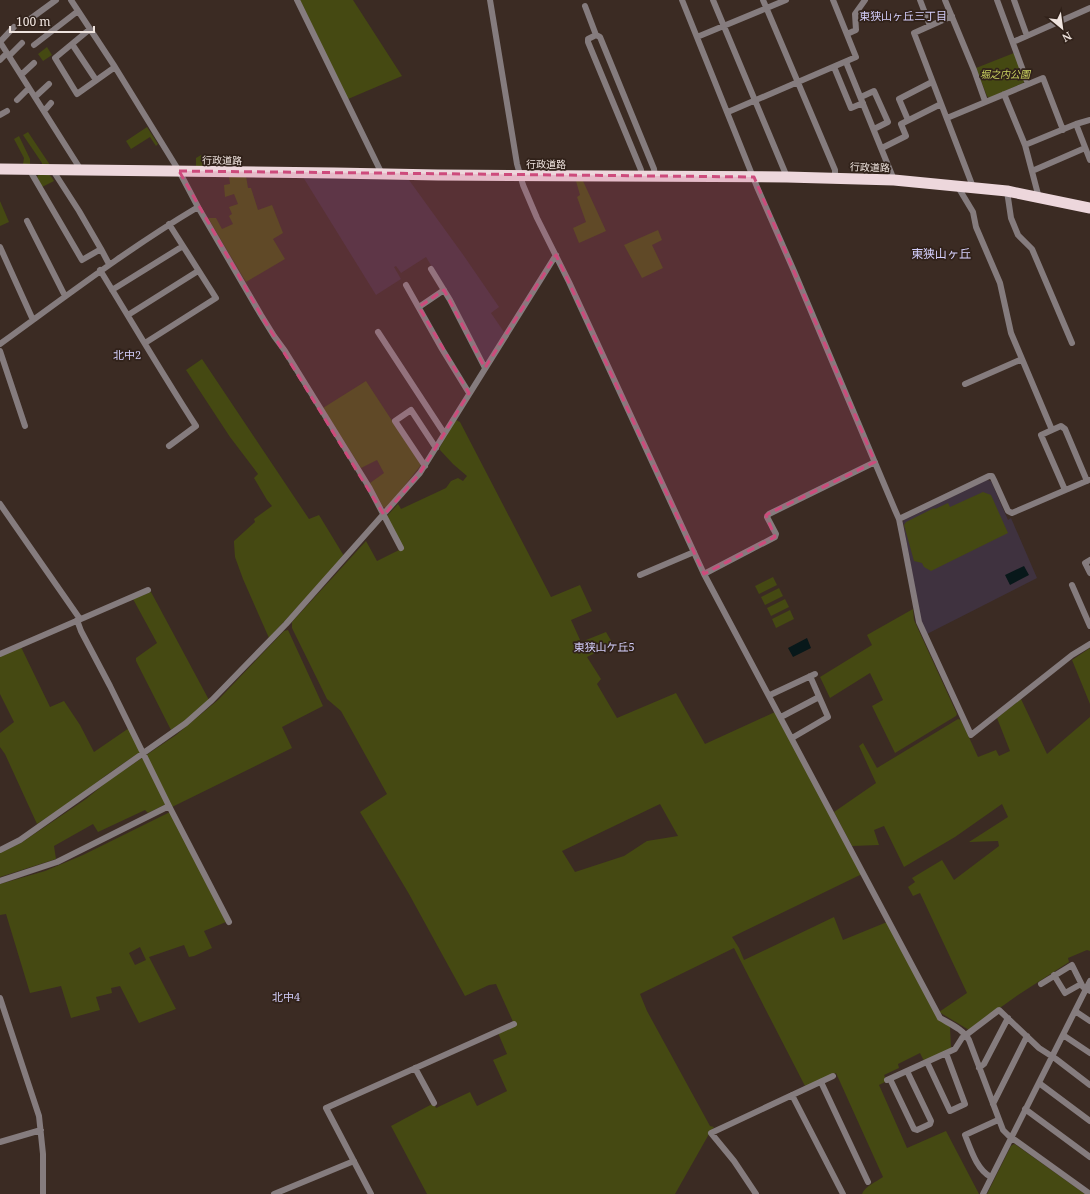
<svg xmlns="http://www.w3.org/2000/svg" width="1090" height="1194" font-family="'Noto Serif','Noto Sans JP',serif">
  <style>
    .commercial { fill: #43313a }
    .education { fill: #3f323f }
    .green { fill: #454912; fill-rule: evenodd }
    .water { fill: #08181a }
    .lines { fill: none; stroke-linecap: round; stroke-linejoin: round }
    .minor { stroke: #857c7e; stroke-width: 6 }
    .trunk { stroke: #edd7dc; stroke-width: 11 }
    .marked { fill: #cd4b7c; fill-opacity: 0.2; stroke: #cd4b7c; stroke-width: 3; stroke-dasharray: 8 5; stroke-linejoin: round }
    .labels { text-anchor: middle; stroke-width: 3.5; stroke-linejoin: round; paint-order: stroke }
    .park-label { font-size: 10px; font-style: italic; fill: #cad260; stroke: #31221a }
    .street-label { font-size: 10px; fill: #efe4df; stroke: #31221a }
    .neighbourhood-label { font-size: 11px; fill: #d2cdf9; stroke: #31221a }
    .quarter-label { font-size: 12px; fill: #d2cdf9; stroke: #31221a }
  </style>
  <rect width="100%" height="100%" fill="#3b2b23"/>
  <path class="commercial" d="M303,177L409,180L464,256L499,307L491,313L504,332L486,363L451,299L426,257L401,273L396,266L394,267L401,279L376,295Z"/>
  <path class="education" d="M987,480L991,481L1008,520L1011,518L1037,578L927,634L921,622L903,522L904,520Z"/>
  <path class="green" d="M300,0H353L402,76L348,99Z
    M47,47L52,55L43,61L38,54Z
    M1014,53L1025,81L1023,83L989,98L987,96L976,68Z
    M147,127L158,144L156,146L150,137L131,149L126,141Z
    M28,132L50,165H42V163L23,135Z
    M19,136L30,159V165L23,164L24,158L14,139Z
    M201,155L204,161V167H196V158Z
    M39,174C47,174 50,173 54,181L42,187L37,177Z
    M229,176H246L248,188H251L258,210L272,205L283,233L273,239L285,259L246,282L208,218H216L222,229L233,224L229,216L232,214L229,207L238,204L234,194L225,197L224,185L230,184Z
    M576,181H583L606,231L579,243L573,228L586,222L577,197L580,195Z
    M0,201L9,222L0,226Z
    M658,230L662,240L652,245L663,268L642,278L624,245Z
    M202,359L309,519L319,515L344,556L269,638L243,579L235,557L234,543V541L255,522L254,519L272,506L267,500L254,478L258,474L230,437L186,370Z
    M366,381L421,465L387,508L383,507L370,483L384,473L377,460L361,468L323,408Z
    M456,420L460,422L551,597L580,585L592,611L571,620L581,642L606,632L613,644L587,657L601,679L597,684L617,718L676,693L705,744L775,712L862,874L732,937L739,948L744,960L834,917L843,940L887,922L942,1021L950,1027L951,1048L924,1061L920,1053L898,1064L899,1068L884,1075L887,1081L879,1085L907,1148L946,1131L979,1194H862C865,1186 876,1182 883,1177L836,1073L805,1086L734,948L640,994L647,1011L710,1126L714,1127L709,1134L675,1194H427L391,1126L434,1103L436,1108L470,1092L477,1106L507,1091L493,1060L507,1054L498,1033L515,1026L496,984L489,985L465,996L409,894L360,812L387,794L341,711L327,699L292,628V622L366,541L377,561L403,548L387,516L398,504L401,509L446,488L451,481L458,478L463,481L467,476L453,464L440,450V447ZM660,804L678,836L647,841L624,856L575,872L562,851Z
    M983,492L991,495L1008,533L931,571L924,567L922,563L914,561L904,525L906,522L934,508L935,509L948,503L950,507Z
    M773,577L777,585L759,594L755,586Z
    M779,588L783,596L765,605L761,597Z
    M151,592L209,700L193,715L171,730L136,661V658L157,643L133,599Z
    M785,599L789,607L771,616L767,608Z
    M913,609L914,620L957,714L956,716L895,753L872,706L883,700L870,673L830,698L820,677L872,645L867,635Z
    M790,610L794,619L776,628L772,619Z
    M288,630L323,706L282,727L292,748L172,807L170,802L148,813L145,810L98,832L93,824L54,846L56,859L0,877V853L21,843L86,799L108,781L176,735L218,700L284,631Z
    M21,647L50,707L64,701L80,725L94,752L129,728L140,752L105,776L81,795L37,824L5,754L0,747V733L14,722L0,694V656Z
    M1090,648V704L1072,660Z
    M1021,699L1047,754L1090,717V951L1087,950L1068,958L1069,962L1018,995L969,1030L939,1012L967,993L920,893L913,896L908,887L915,882L912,878L942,860L954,880L999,846L998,841L969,842L1008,817L1002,804L955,837L904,867L884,826L874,830L879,845L852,846L834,812L876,783L859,746L863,743L877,768L958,719L961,720L978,757L996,750L999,756L1010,751L997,718Z
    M170,812L226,922L204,931L212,948L194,956L189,957L184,945L149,957L176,1009L139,1023L120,986L111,988L112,993L96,997L100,1010L71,1018L61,986L30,993L6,914L0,915V884L45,871L83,855ZM140,947L146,960L135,965L129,953Z
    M1014,1144L1016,1145L1085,1194H987L1011,1146Z"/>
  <path class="water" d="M1024,566L1029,575L1010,585L1005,575Z
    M807,638L811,648L793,657L788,648Z"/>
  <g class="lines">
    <path class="minor" d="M71,0L115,67L179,171L198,207L261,315L274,336L285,351L369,487L401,548
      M297,0L382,174
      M490,0L517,164L523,185L537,218L569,282L704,574L940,1018C950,1024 963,1029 969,1040L1003,1130L1008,1135L1090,1194
      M682,0L757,187L794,271L895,510L899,519L904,544L919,622L971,735L1072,655L1090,644
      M713,0L787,177
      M763,0L835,170V178
      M920,0L930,26
      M945,0L974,70L985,101
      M997,0L1028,84
      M1014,0L1027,36
      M585,6L596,35L600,37L654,169L655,176
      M952,16L914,33L973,187
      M26,22L56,0
      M90,29L55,58L77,94L115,67
      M847,34L856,30L855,14L865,0
      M596,35L588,39V42L641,170V176
      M697,37L786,0
      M0,42L81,170
      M0,42L14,27
      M1013,42L1090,8
      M72,44L96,80
      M34,45L78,11
      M9,56L22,43
      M0,60L7,53
      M846,62L894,180
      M834,67L851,108L863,103
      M21,75L34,63
      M1004,94L1025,145L1039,198
      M35,97L49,84
      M861,97L874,91L888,122L874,129
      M17,100L29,88
      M44,111L51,103
      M728,112L856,57L833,0
      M0,115L7,111
      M947,118L1043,78L1063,130
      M908,120L899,99L932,82
      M1076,124L1090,160
      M1025,145L1076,124L1090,120
      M882,148L906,136L901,124L941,104
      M29,169L82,260L101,249L79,211L52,169
      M1032,171L1085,148
      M958,187L973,212L976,227L1000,283L1011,333L1052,430L1061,426L1065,429L1087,481
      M1007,191L1011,218L1018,235L1032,249L1072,343
      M27,221L65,296
      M0,247L33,320
      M101,249L109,264
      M431,269L450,300L485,368
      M100,270C132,322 163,375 196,426L169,446
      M406,285L442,349L469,393
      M112,290L183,246
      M419,307L444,290
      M128,315L198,271
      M378,332L444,433
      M145,343L216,298L169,224
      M0,344C65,297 129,248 198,207
      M0,351L25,426
      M965,384L1022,359
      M1052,430L1041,435L1065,490
      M425,466L395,421L411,410L436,448
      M0,504L80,619
      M899,519L989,476H992L994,480L1008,511L1012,513L1089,480
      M1090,560L1085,563L1090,573
      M704,574L775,537L776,534L767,517L769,514L875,462
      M640,575L694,552
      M1072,585L1090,626
      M77,620L81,631L110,686L169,806L229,922
      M0,654L148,590
      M770,695L815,674
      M781,717L819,697
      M792,738L828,717L810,676
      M0,850L20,840L186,723L212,700L286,624L420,473L556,255
      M0,881L57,862L169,806
      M1054,975L1065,993L1081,984
      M1041,984L1072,965L1083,987L1090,991
      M0,998L39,1116L43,1154V1194
      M1075,1011L1090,1021
      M1063,1035L1090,1053
      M927,1062L950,1111L965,1104L946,1053
      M415,1068L434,1103
      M979,1068L984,1064L1008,1018
      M890,1079L914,1129L917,1130L930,1124L931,1121L907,1071
      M887,1080L955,1049L962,1038L999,1010L1039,1048L1056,1059L1090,1085
      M821,1082L868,1182
      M1039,1083L1090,1121
      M792,1095L843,1194
      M993,1104L1027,1036
      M1025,1109L1090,1157
      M0,1142L41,1130
      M991,1177C977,1170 971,1150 965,1135L998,1120
      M274,1194L354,1161
      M371,1194L326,1108L514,1024
      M756,1194L734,1161L711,1133L833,1076
      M983,1194L1090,981"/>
    <path class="trunk" d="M0,169L335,173L438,175L787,177L894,180L1007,191L1090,208"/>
  </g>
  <path class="marked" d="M179,171L754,177L875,462L766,515L775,537L704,574L556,255L485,368L444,290L419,307L469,393L420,473L384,515L261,315Z"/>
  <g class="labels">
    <g class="park-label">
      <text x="1005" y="78">堀之内公園</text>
    </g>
    <g class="street-label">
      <text transform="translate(222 160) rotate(1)" y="4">行政道路</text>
      <text x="546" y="168">行政道路</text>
      <text transform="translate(870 167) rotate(2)" y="4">行政道路</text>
    </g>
    <g class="neighbourhood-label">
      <text x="903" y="20">東狭山ヶ丘三丁目</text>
      <text x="127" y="359">北中2</text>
      <text x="604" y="651">東狭山ケ丘5</text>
      <text x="286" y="1001">北中4</text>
    </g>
    <g class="quarter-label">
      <text x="941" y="258">東狭山ヶ丘</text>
    </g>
  </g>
  <g transform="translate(1062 28) rotate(151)" stroke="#31221a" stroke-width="3" paint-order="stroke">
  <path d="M0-3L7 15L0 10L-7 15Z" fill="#efe4df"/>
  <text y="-6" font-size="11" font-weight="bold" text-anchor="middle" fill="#efe4df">N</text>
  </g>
  <path d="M10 26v6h84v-6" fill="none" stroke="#efe4df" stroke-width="2"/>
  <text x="16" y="26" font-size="12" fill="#efe4df" stroke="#31221a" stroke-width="3" paint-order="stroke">100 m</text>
</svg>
